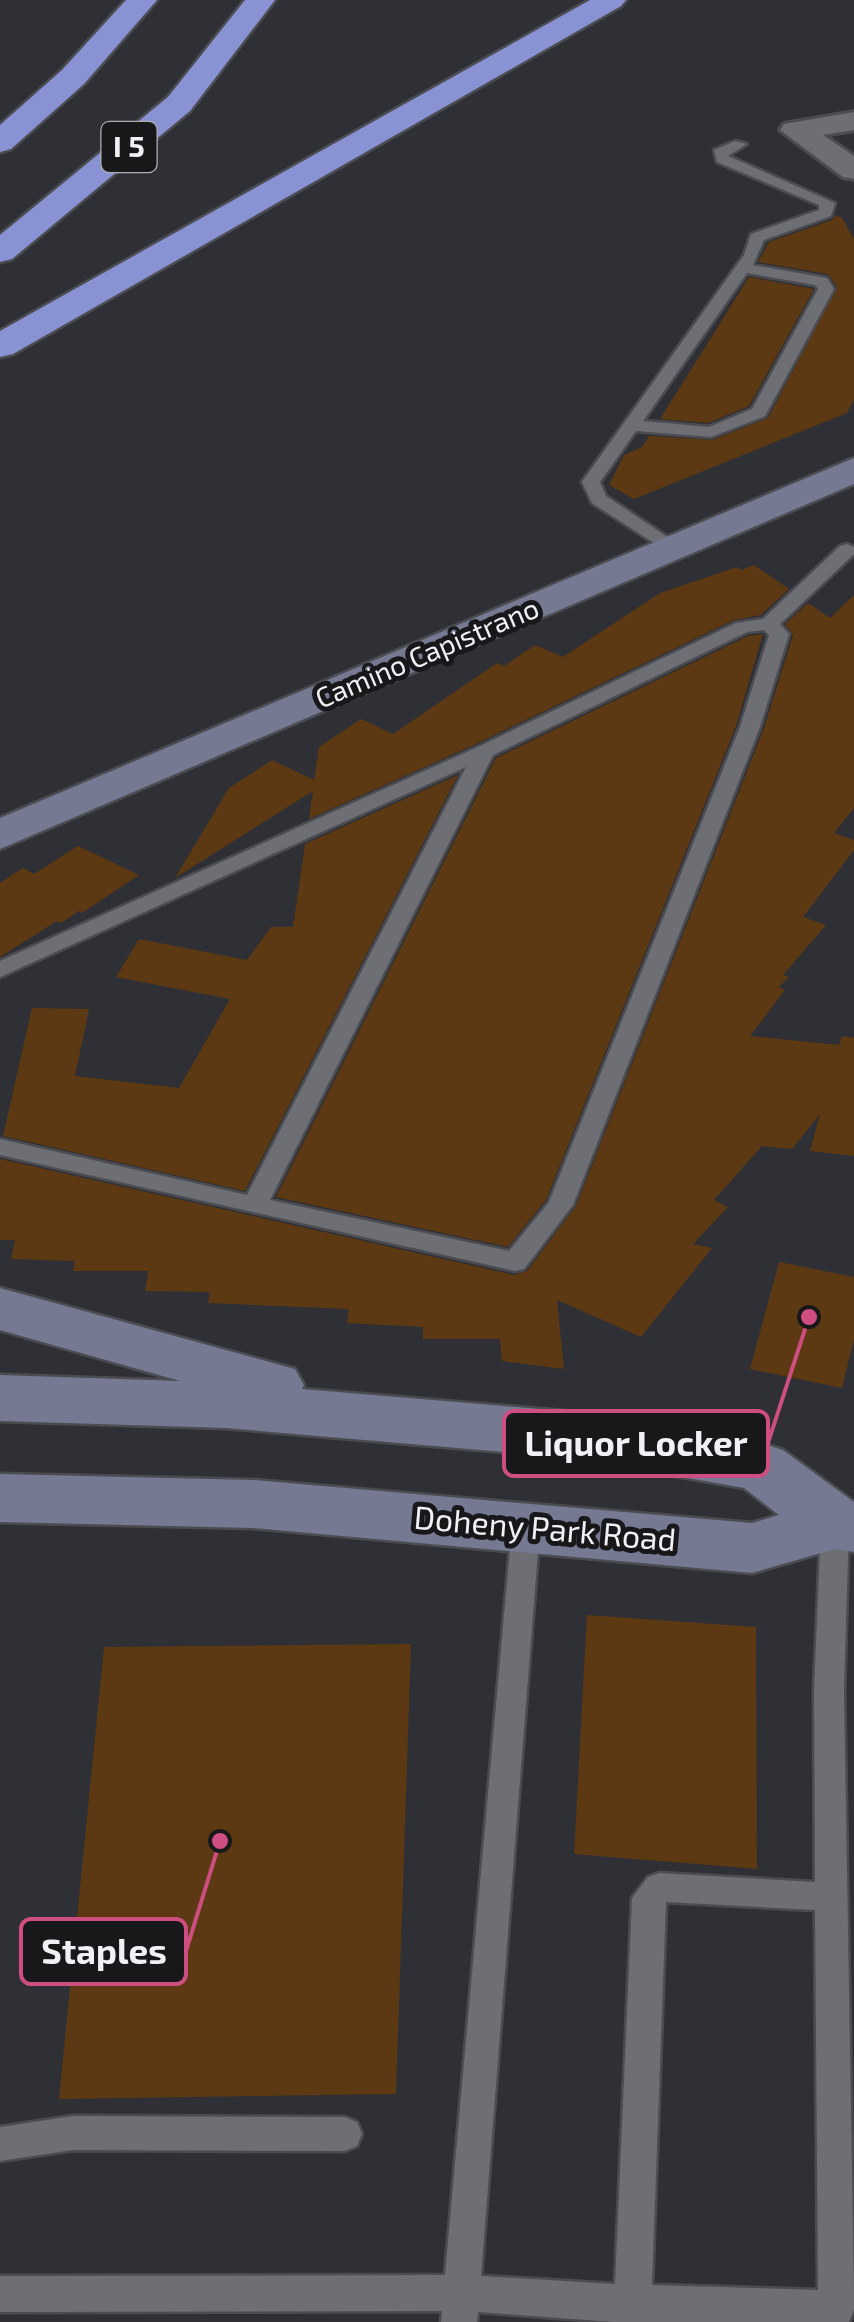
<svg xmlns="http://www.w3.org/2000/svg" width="854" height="2322" font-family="'Exo 2',sans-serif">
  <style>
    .building { fill: #5c3912 }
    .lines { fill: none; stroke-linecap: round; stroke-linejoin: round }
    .service-casing { stroke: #4b4c51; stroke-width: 5 }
    .minor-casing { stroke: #4b4c51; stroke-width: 6 }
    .secondary-casing { stroke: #4b4c51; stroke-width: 5 }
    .motorway-casing { stroke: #4b4c51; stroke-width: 5 }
    .service { fill: #6d6f75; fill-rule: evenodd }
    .minor { fill: #6d6f75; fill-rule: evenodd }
    .secondary { fill: #757a92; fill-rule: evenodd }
    .motorway { fill: #8993d4; fill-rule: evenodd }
    .labels { text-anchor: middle; stroke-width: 10; stroke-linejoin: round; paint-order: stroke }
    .far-street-label { font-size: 28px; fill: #f0f1f4; stroke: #18181b }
    .shield { fill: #18181b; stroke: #afb0b3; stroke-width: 2.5 }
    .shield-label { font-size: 30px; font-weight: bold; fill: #f0f1f4 }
    .street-label { font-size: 32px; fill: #f0f1f4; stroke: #18181b }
    .leader { fill: none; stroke: #ce4e81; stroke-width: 4 }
    .callout-dot { fill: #ce4e81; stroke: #18181b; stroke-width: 4 }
    .callout { fill: #18181b; stroke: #ce4e81; stroke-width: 4 }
    .callout-label { font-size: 35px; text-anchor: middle; font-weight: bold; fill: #f0f1f4 }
  </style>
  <rect width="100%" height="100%" fill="#2f3035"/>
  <path class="building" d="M835,215L842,218L854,239V400L847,413L634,499L609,485L624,455L642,447L649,436L712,440L768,418L837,287L828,274L758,262L769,242L832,220Z
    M749,277L814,289L749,406L708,423L660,419Z
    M754,565L789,589L761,615L734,620L476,744L309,819L313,791L175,878L229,788L272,760L314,780L319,747L361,719L393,734L497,663L504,666L535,645L563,657L660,593L737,567L741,570Z
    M854,595V808L834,833L854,840V850L803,917L826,925L783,975L789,977L779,987L785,990L750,1036L839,1045L842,1036L854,1038V1156L810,1151L820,1114L792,1149L762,1146L714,1200L728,1207L693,1244L712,1248L641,1337L557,1300L564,1369L502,1361L500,1339H423V1327L347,1323L349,1309L208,1303L210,1292L145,1291L148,1271H73L75,1261L11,1259L15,1240H0V1159L514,1275L527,1271L576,1206L764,728L793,635L785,624L808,603L830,618Z
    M763,634L736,726L546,1200L508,1247L276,1197L496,758L748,636Z
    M458,775L245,1191L3,1136L32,1008L89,1009L75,1076L179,1088L230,999L116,977L139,939L247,960L271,927H293L305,844Z
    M78,846L139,875L82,913L79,911L61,923L57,921L0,957V883L23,868L34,874Z
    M779,1262L854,1277V1339L842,1388L750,1369Z
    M587,1615L756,1627L757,1869L574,1854Z
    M411,1644L396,2094L59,2099L104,1647Z"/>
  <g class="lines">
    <g class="service-casing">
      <path id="service" d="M735,141L747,144L728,156L835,203L831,216L764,240L753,265L827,278L834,289L765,416L711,437L636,431L600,482L606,496L678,544L680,548L671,554L592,503L582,482L744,255L751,234L819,210V205L717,162L714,150ZM747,273L815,285L818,289L752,409L709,427L643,421Z
        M847,544L854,547V554L780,624L789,634L760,727L573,1205L524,1269L515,1271L0,1155V1139L247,1195L466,767L0,977V961L478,747L736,623L763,619L840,546ZM764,630L769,635L740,727L549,1202L509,1251L270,1200L493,755L747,632Z
        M835,1513L845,1516L849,1524L844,1690L854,2289V2310L849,2322H614L478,2312L477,2322H441L442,2311L0,2312V2276L445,2275L512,1526L516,1518L526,1515L536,1518L540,1526L481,2276L615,2284L632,1898L648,1877L659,1873L815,1882L814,1690L821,1524L825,1516ZM666,1902L815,1910L818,2290L652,2285Z
        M73,2116L345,2117L357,2122L362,2134L357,2146L345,2151L73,2150L0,2161V2127Z"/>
    </g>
    <g class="minor-casing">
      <path id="minor" d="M854,112V130L823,135L854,156V179L843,177L780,130L784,124Z"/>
    </g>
    <g class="secondary-casing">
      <path id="secondary" d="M854,458V484L0,849V818Z
        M0,1288L295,1369L304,1385L302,1389L575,1412L761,1443L783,1450L854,1502V1552L835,1549L752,1573L253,1528L0,1522V1474L253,1480L752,1523L779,1515L744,1488L575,1458L226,1428L0,1421V1375L180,1381L0,1330Z"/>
    </g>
    <g class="motorway-casing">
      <path id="motorway" d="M126,0H157L84,84L11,149L0,152V125L62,70Z
        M245,0H275L190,111L12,259L0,262V235L168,97Z
        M590,0H626L621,6L13,354L0,357V331Z"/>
    </g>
    <use href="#service" class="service"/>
    <use href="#minor" class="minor"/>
    <use href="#secondary" class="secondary"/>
    <use href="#motorway" class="motorway"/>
  </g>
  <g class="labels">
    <g class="far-street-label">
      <text transform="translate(427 653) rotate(-23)" y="10">Camino Capistrano</text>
    </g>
    <rect class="shield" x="101.5" y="122" width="55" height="50" rx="8"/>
    <g class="shield-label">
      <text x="129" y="157">I 5</text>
    </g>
    <g class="street-label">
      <text transform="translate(545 1529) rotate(5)" y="11">Doheny Park Road</text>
    </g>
  </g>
  <path class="leader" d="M809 1317L768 1443M220 1841L186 1951"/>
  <g class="callout-dot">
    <circle cx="809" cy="1317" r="10"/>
    <circle cx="220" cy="1841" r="10"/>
  </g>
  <g class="callout">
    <rect x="504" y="1411" width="264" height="65" rx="10"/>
    <rect x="21" y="1919" width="165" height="65" rx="10"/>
  </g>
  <g class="callout-label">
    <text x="636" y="1456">Liquor Locker</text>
    <text x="104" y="1964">Staples</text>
  </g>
</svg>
